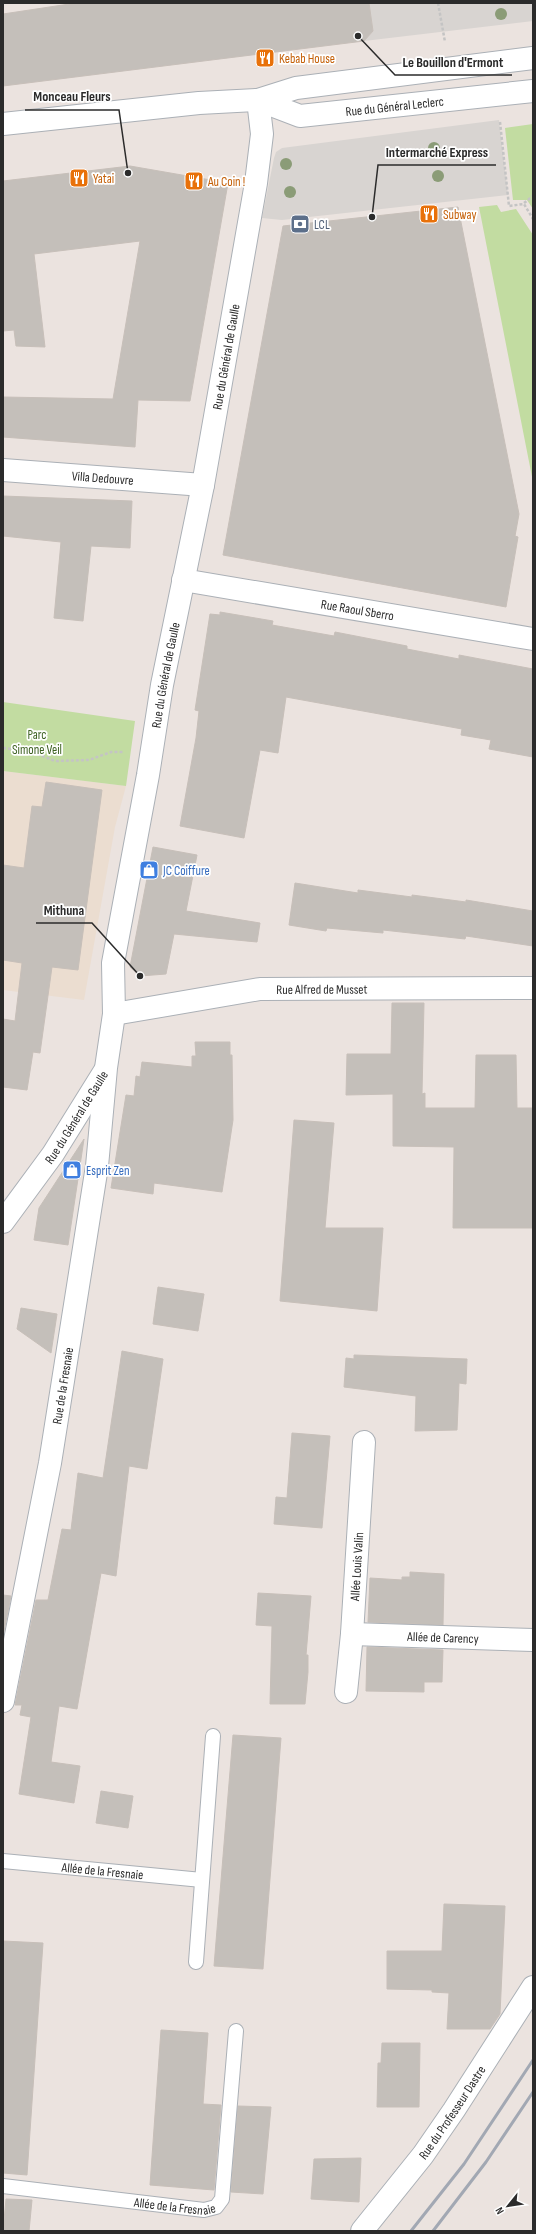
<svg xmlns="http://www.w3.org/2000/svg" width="536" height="2234" font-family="'Sofia Sans Condensed',sans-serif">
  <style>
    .education { fill: #ebddd0 }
    .green { fill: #c2dca1 }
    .plaza { fill: #d8d4d1 }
    .building { fill: #c4bfba; stroke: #c7bfb9 }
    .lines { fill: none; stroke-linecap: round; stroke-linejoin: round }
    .service-casing { stroke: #abb0b6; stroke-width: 16 }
    .minor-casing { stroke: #abb0b6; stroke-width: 24 }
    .secondary-casing { stroke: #abb0b6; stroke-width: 24 }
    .path { stroke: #c4c4c4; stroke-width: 2.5; stroke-dasharray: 3 2; stroke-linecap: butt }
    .service { stroke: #fff; stroke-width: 14 }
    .minor { stroke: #fff; stroke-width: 22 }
    .secondary { stroke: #fff; stroke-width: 22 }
    .rail { stroke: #a2a8b3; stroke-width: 3 }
    .tree { fill: #8b9c77 }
    .labels { text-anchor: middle; stroke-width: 3.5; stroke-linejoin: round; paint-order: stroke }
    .food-label { font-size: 13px; fill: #c56008; stroke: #fff; text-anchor: start }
    .street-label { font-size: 13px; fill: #2b2b2b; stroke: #fff }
    .service-label { font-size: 13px; fill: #4e5e75; stroke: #fff; text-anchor: start }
    .park-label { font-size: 13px; fill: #3d6122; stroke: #fff }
    .shop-label { font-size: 13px; fill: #366cbe; stroke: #fff; text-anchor: start }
    .leader { fill: none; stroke: #2b2b2b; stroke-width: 1.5 }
    .callout-dot { fill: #2b2b2b; stroke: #fff; stroke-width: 1.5 }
    .callout-label { font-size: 14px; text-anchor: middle; font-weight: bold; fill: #2b2b2b; stroke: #fff; stroke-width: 3.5; stroke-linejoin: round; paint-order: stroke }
  </style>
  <rect width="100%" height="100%" fill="#ebe3df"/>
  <path class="education" d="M3,771L126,786L115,827L84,1000L3,990Z"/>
  <path class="green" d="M533,124V209L527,200H513L505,128Z
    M497,205L501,212L516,209L533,235V482L479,207Z
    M3,702L135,721L126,786L3,771Z"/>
  <path class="plaza" d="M369,3H533V21L364,41L373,31Z
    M499,120L508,195L282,220L262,218L274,158L276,152L282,148Z"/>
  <path class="building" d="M76,3H369L373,31L364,41L3,86V14Z
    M130,166L228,183L190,401L138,400L135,447L3,437V397L113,399L140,241L34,254L45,347L16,346L14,330L3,331V181Z
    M458,207L519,514L515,536L518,537L506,607L223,555L283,226Z
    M3,496L132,501L130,548L91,546L83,621L54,618L61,542L3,536Z
    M220,612L273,621L272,625L334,636L335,632L407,646V649L459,659V655L533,669V757L489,749L491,740L461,735L462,729L286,697L278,753L260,750L244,838L180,826L196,738L199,711L195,710L210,614L220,615Z
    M46,782L102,790L78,970L52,967L40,1053L33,1052L27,1090L3,1087V1019L15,1021L22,963L3,960V865L24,868L32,806L42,807Z
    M153,847L197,855L186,911L260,923L257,942L174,934L166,974L140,976L130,967Z
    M295,883L358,893V890L412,897V895L466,902V900L533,911V946L466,936L465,939L383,930V933L327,928L326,931L289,925Z
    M392,1003H424L422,1094L425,1093V1108H475L476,1055H516L517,1108H533V1228H453L454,1147L393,1146V1094L346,1095L347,1054H391Z
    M195,1042H230V1055H232L233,1120L222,1192L154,1183L153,1194L111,1188L126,1095L134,1096L136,1076L140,1077L142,1062L192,1067V1056H196Z
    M294,1120L334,1123L325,1228H383L377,1311L280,1301Z
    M84,1139L68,1245L34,1240L39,1208Z
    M158,1287L204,1294L198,1331L153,1324Z
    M21,1308L57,1314L51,1353L17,1329Z
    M122,1351L163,1359L147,1469L129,1466L116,1576L101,1573L77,1709L59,1706L51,1762L80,1766L74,1803L19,1794L31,1717L20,1715L22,1705H15L36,1600H48L62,1529L71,1530L78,1473L103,1478Z
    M354,1355L467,1359L466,1384L459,1383L457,1430L415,1431L416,1396L344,1387L346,1358L354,1359Z
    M292,1433L330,1436L322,1528L274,1524L276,1497L287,1498Z
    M410,1572L444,1574L443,1625L368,1622L370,1578L402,1580V1577H410Z
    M258,1593L311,1596L306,1655H308V1672L305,1704H270L272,1626L256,1625Z
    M3,1595L11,1596L3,1636Z
    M367,1647L443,1650L442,1682H424V1692L366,1691Z
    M233,1735L281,1738L263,1969L214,1966Z
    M101,1791L133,1796L128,1828L96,1823Z
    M444,1904L505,1906L500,2014L490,2029H447L449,1993L432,1992V1990L387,1989V1951H442Z
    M3,1941L43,1943L27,2175L3,2173Z
    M161,2030L208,2033L203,2104L221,2105L214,2190L150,2185Z
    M382,2043H420L419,2107H377L378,2063H381Z
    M238,2106L271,2107L263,2194L231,2192Z
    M361,2158L359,2202L311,2199L314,2159Z
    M6,2199L32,2200L29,2231H3Z"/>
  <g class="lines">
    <g class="service-casing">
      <g id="service">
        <path id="s1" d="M3,1861L202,1880"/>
        <path d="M196,1962L213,1736"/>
        <path id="s2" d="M3,2186L204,2210L216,2207L222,2199L236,2031"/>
      </g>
    </g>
    <g class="minor-casing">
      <g id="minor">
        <path id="s3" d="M3,470L203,485"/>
        <path id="s4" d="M183,580L533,639"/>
        <path id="s5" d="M114,1014L260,989L533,988"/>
        <path id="s6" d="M3,1222L53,1154L104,1072"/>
        <path id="s7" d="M352,1634L533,1640"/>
        <path id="s8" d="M346,1692L352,1634L364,1442"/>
        <path id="s9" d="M3,1701L50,1463L97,1166L106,1068L114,1014L113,963L148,775L162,685L203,485L256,183L262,134L258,100"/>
        <path id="s10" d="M362,2231L423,2155L454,2110L533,1987"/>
      </g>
    </g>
    <g class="secondary-casing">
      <g id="secondary">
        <path id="s11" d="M258,100L300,116L533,91"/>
        <path d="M3,124L199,103L258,100L296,88L533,58"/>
      </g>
    </g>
    <path class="path" d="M438,3L445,42
      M500,122L509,206L524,204L533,219
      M524,203L533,196
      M3,748L30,751L55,761L89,760L111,752H124"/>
    <use href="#service" class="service"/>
    <use href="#minor" class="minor"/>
    <use href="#secondary" class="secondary"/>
    <path class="rail" d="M411,2231L464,2164L533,2060
      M433,2231L486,2162L533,2092"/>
  </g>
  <g class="tree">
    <circle cx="501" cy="14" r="6"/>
    <circle cx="434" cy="148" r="6"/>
    <circle cx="286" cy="164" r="6"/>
    <circle cx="438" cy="176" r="6"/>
    <circle cx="290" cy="192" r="6"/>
  </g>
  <defs>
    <g id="restaurant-square" transform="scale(1)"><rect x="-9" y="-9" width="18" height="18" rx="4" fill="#e8710a" stroke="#fff"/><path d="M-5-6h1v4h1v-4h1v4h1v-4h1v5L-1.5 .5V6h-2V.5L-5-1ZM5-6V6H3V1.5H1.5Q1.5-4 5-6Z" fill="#fff"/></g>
    <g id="bank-square" transform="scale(1)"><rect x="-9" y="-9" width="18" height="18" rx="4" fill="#5c6f8a" stroke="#fff"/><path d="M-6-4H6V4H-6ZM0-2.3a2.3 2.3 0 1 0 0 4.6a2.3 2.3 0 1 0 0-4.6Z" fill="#fff"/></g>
    <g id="shop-square" transform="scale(1)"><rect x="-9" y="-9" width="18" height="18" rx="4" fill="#3f7fe0" stroke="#fff"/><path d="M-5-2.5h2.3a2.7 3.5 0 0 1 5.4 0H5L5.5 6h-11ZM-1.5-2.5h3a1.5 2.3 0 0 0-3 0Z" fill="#fff"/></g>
  </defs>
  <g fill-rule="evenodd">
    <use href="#restaurant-square" x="265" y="58"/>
    <use href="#restaurant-square" x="79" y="178"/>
    <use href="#restaurant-square" x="194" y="181"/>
    <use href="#restaurant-square" x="429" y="214"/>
    <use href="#bank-square" x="300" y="224"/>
    <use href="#shop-square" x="149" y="870"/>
    <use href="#shop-square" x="72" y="1170"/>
  </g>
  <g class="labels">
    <g class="food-label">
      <text x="279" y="63">Kebab House</text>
      <text x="93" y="183">Yatai</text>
      <text x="208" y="186">Au Coin !</text>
      <text x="443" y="219">Subway</text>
    </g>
    <g class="street-label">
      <text dy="5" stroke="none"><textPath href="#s11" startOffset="140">Rue du Général Leclerc</textPath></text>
      <text dy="5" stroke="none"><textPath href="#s9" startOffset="1364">Rue du Général de Gaulle</textPath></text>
      <text dy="5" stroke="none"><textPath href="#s3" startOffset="100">Villa Dedouvre</textPath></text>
      <text dy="5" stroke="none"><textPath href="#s4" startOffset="177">Rue Raoul Sberro</textPath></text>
      <text dy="5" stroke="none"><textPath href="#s9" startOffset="1040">Rue du Général de Gaulle</textPath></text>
      <text dy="5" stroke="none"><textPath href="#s5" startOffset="210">Rue Alfred de Musset</textPath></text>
      <text dy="5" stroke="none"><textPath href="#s6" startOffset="128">Rue du Général de Gaulle</textPath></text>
      <text dy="5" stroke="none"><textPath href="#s9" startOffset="321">Rue de la Fresnaie</textPath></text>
      <text dy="5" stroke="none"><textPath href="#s8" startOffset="126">Allée Louis Valin</textPath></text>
      <text dy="5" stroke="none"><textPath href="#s7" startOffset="91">Allée de Carency</textPath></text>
      <text dy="5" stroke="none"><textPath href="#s1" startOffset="100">Allée de la Fresnaie</textPath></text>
      <text dy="5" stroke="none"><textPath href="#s10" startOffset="149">Rue du Professeur Dastre</textPath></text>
      <text dy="5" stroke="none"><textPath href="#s2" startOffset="173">Allée de la Fresnaie</textPath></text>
    </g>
    <g class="service-label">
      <text x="314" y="229">LCL</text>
    </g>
    <g class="park-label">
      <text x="37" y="739">Parc<tspan x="37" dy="15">Simone Veil</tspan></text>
    </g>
    <g class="shop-label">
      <text x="163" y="875">JC Coiffure</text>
      <text x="86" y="1175">Esprit Zen</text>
    </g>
  </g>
  <path class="leader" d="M358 36L395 75H512M128 173L119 110H25M372 217L378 165H496M140 976L92 923H36"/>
  <g class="callout-dot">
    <circle cx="358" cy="36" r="4"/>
    <circle cx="128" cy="173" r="4"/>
    <circle cx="372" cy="217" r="4"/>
    <circle cx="140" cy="976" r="4"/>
  </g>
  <g class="callout-label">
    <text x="453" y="67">Le Bouillon d'Ermont</text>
    <text x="72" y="101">Monceau Fleurs</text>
    <text x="437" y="157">Intermarché Express</text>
    <text x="64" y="915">Mithuna</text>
  </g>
  <rect width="536" height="2234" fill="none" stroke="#2b2b2b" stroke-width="8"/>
  <g transform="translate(508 2206) rotate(240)" stroke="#ffffff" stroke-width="3" paint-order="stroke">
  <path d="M0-3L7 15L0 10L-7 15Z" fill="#2b2b2b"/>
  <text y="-6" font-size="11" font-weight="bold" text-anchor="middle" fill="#2b2b2b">N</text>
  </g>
</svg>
